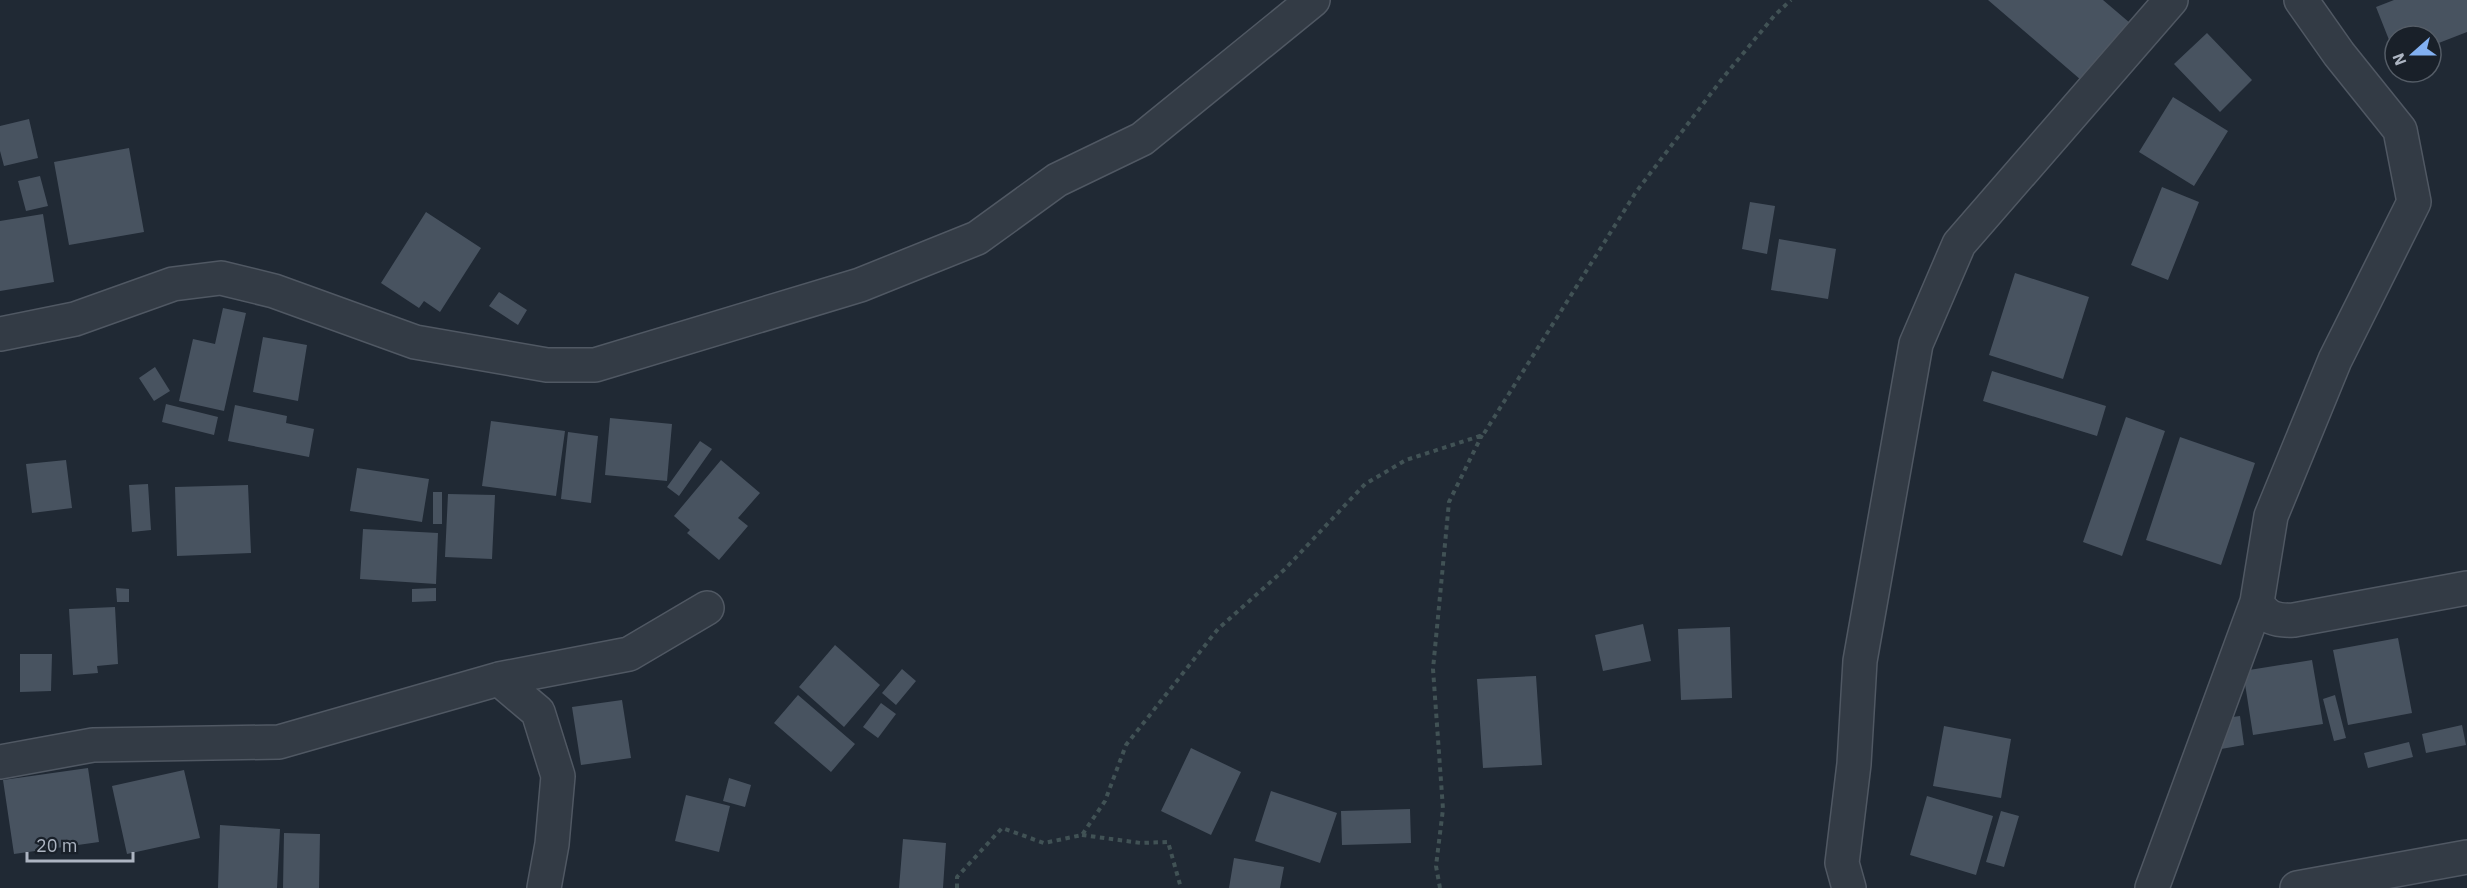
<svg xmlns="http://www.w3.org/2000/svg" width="2467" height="888" font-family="'IBM Plex Sans',sans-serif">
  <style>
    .building { fill: #485360 }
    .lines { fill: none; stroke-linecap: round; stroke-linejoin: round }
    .minor-casing { stroke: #505863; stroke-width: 36 }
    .path { stroke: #415255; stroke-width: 4; stroke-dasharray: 4.5 4.5; stroke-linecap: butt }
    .minor { stroke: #333b45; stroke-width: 33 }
  </style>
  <rect width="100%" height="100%" fill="#202934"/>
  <path class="building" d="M1988,0H2103L2130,23L2081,80Z
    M2394,0H2467V32L2431,46V36H2395V55L2376,7Z
    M2207,33L2252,80L2220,112L2174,64Z
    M2173,97L2228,131L2194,186L2139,152Z
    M29,119L38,158L4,166L0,151V126Z
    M129,148L144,232L69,245L54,162Z
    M40,176L48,206L26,211L18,181Z
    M2162,187L2199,202L2168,280L2131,265Z
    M1750,202L1775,206L1767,254L1742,249Z
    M426,212L481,248L440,312L424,301L419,308L381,283Z
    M43,214L54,282L0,291V221Z
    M1779,239L1836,249L1828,299L1771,290Z
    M2015,273L2089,297L2063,379L1989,355Z
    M499,292L527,310L518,325L489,306Z
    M223,308L246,313L224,411L179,401L193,339L215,344Z
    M263,337L307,345L298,401L253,392Z
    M155,367L170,391L154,401L139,378Z
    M1992,371L2106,406L2097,436L1983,401Z
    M166,404L218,417L214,435L162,422Z
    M235,405L287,416L286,423L314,429L309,457L228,441Z
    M2126,417L2165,431L2122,556L2083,542Z
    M610,418L672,424L667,481L605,475Z
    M491,421L565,431L556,496L482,486Z
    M568,432L598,436L591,503L561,499Z
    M2180,437L2255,463L2221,565L2146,540Z
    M700,441L712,449L679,496L667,487Z
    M66,460L72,508L32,513L26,464Z
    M721,460L760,493L738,518L748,526L719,560L687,533L690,530L674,516Z
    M357,468L429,479L422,522L350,511Z
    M148,484L151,530L132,532L129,485Z
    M248,485L251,553L177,556L175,487Z
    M433,492H442V524H433Z
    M448,494L495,495L492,559L445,557Z
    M363,529L438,533L436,584L360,579Z
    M116,588L129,589V602H117Z
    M436,588V601L412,602V589Z
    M115,607L118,664L97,666L98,673L73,675L69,609Z
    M1643,624L1651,661L1603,671L1595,635Z
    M1730,627L1732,698L1681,700L1678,629Z
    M2398,638L2412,713L2348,725L2333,650Z
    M835,645L880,685L844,727L799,687Z
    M20,654H52L51,691L20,692Z
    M2312,660L2323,724L2253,735L2243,671Z
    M902,669L916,681L896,705L882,693Z
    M1536,676L1542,765L1483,768L1477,679Z
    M798,695L855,744L831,772L774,723Z
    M2335,695L2346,738L2334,741L2323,699Z
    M622,700L631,758L581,765L572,707Z
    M881,703L896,714L878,738L863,727Z
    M2240,716L2244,745L2221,749L2218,719Z
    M2462,725L2466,745L2426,753L2422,734Z
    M1944,726L2011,739L2001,798L1933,786Z
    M2409,742L2413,757L2368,768L2364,753Z
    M1191,748L1241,772L1211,835L1161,811Z
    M88,768L99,842L14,854L3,780Z
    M184,770L200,838L127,854L112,786Z
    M729,778L751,785L745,807L723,801Z
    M1271,791L1337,813L1320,863L1255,841Z
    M686,795L730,806L719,852L675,841Z
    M1927,796L1993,816L1976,875L1910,855Z
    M1410,809L1411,843L1342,845L1341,811Z
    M2001,811L2019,816L2004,867L1986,862Z
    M220,825L280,829L277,888H218Z
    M284,833L320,834L319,888H283Z
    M903,839L946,843L943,888H899Z
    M1234,858L1284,867L1280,888H1229Z"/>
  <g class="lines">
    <g class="minor-casing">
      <path id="minor" d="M2301,0L2339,54L2400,130L2414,202L2335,360L2271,516L2257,602C2265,618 2276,621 2294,620L2467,588
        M0,334L75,319L173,284L221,278L274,291L415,342L547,365H595L860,285L977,238L1057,180L1142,139L1313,0
        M499,679L538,712L558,776L552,844L544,888
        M0,762L93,745L279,742L499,679L629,654L707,608
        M1849,888L1842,863L1854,764L1860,661L1916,344L1959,244L2171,0
        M2152,888L2257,602
        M2297,888L2467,857"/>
    </g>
    <path class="path" d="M1082,835L1141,843L1168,842L1181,888
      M957,888V877L1002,828L1044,843L1082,835L1105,801L1126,745L1218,629L1285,569L1365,484L1406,460L1483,435L1636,192L1722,79L1774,16L1791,0
      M1440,888L1436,866L1443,809L1433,669L1449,502L1482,435"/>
    <use href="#minor" class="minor"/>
  </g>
  <g transform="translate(2413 54) rotate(249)"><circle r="28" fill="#192029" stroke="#545c66" stroke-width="1.5"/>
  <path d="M0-4.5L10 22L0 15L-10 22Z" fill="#82b0f1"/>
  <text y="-9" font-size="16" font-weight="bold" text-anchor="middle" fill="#adb5c2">N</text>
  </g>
  <path d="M27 852v9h106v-9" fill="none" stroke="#adb5c2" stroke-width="3"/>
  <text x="36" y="852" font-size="18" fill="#adb5c2" stroke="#192029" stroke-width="4.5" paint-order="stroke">20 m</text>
</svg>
